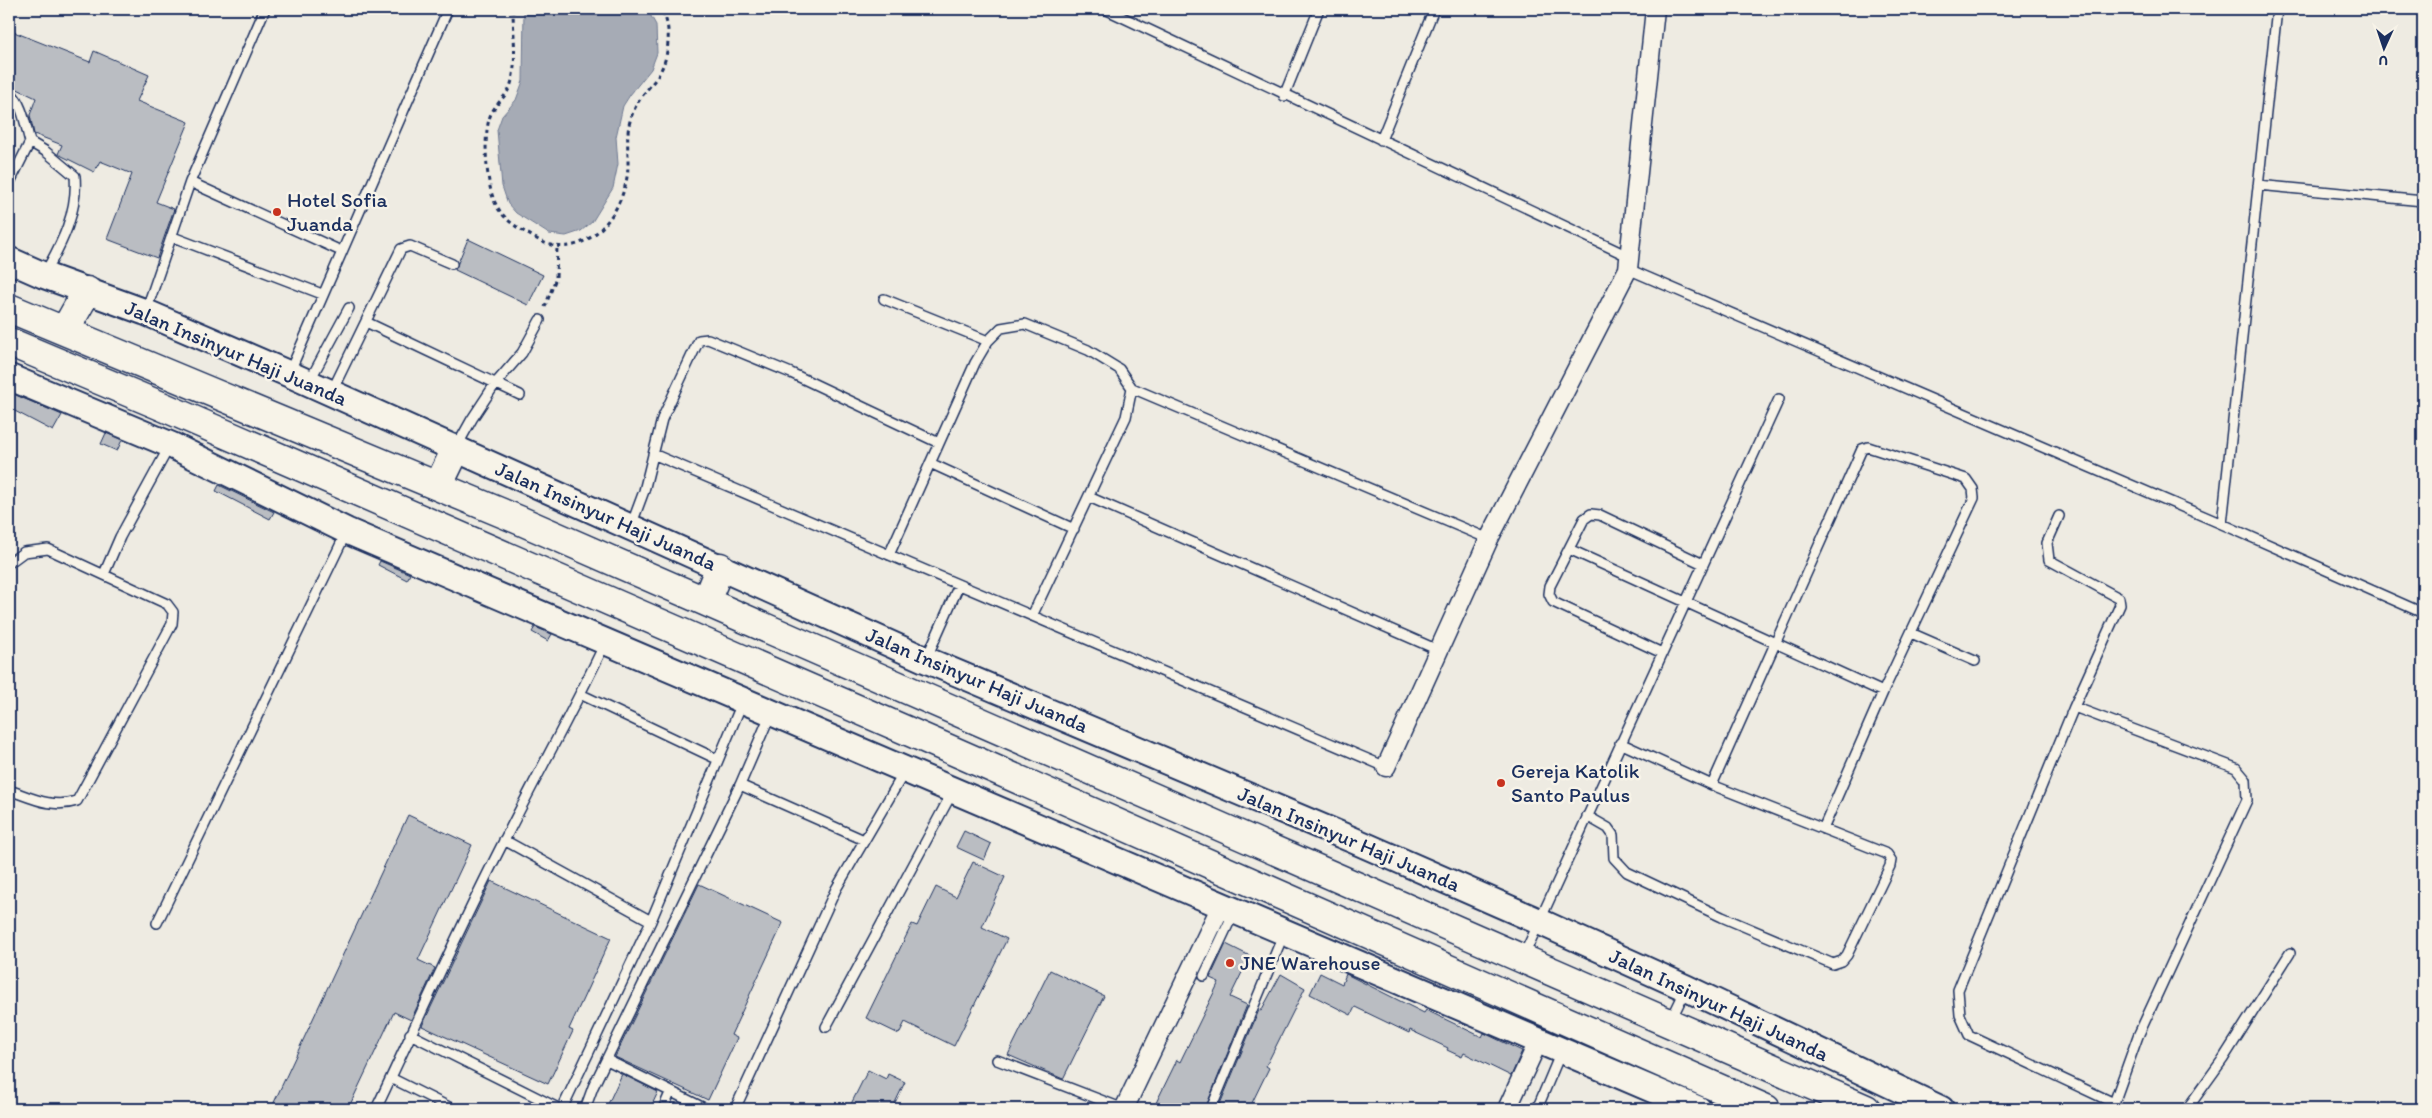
<svg xmlns="http://www.w3.org/2000/svg" width="2432" height="1118" font-family="Itim,sans-serif">
  <style>
    .water { fill: #a6abb5; stroke: #6e7992 }
    .building { fill: #babdc2; stroke: #1b2f5e }
    .lines { fill: none; stroke-linecap: round; stroke-linejoin: round }
    .lane-casing { stroke: #1b2f5e; stroke-width: 12 }
    .street-casing { stroke: #1b2f5e; stroke-width: 21 }
    .secondary-casing { stroke: #1b2f5e; stroke-width: 29 }
    .highway-casing { stroke: #1b2f5e; stroke-width: 31 }
    .path { stroke: #1b2f5e; stroke-width: 3; stroke-dasharray: 4 4; stroke-linecap: butt }
    .lane { stroke: #f7f3e8; stroke-width: 9 }
    .street { stroke: #f7f3e8; stroke-width: 18 }
    .secondary { stroke: #f7f3e8; stroke-width: 25 }
    .highway { stroke: #f7f3e8; stroke-width: 28 }
    .poi-dot { fill: #c8321e; stroke: #f7f3e8; stroke-width: 2 }
    .labels { text-anchor: middle; stroke-width: 5; stroke-linejoin: round; paint-order: stroke }
    .poi-label { font-size: 21px; fill: #1b2f5e; stroke: #f7f3e8; text-anchor: start }
    .street-label { font-size: 21px; fill: #1b2f5e; stroke: #f7f3e8 }
  </style>
  <rect width="100%" height="100%" fill="#eeebe2"/>
  <filter id="ink" filterUnits="userSpaceOnUse"><feTurbulence type="fractalNoise" baseFrequency=".02" numOctaves="2"/><feDisplacementMap in="SourceGraphic" scale="10" xChannelSelector="R" yChannelSelector="G"/><feConvolveMatrix kernelMatrix="1 2 1 2 8 2 1 2 1" color-interpolation-filters="sRGB"/></filter>
  <g filter="url(#ink)">
    <path class="water" d="M524,9H647L656,25L657,53L651,69L630,95L623,106L616,137L618,164L613,188L592,222L581,231L566,236L549,234L516,213L508,204L502,186L497,130L502,116L516,100L523,81Z"/>
    <path class="building" d="M14,32L90,62L94,51L149,75L137,101L189,122L156,202L174,209L157,258L107,239L132,174L100,161L94,172L58,154L62,145L34,134L30,115L36,98L9,85V45Z
      M468,239L543,275L528,305L455,270Z
      M9,392L62,415L53,431L9,408Z
      M106,433L122,440L117,451L101,444Z
      M219,485L274,512L270,519L216,491Z
      M380,561L410,574L407,580L378,565Z
      M535,627L552,634L548,641L532,632Z
      M408,815L472,845L418,960L435,968L411,1020L394,1012L348,1109H271Z
      M964,831L991,844L984,860L956,847Z
      M973,862L1005,877L982,927L1007,939L954,1046L905,1022L899,1034L866,1018L912,924L917,926L936,887L956,897Z
      M491,881L611,938L569,1029L573,1031L548,1084L422,1026Z
      M699,884L783,923L731,1035L737,1038L708,1100L615,1057Z
      M1226,944L1250,956L1230,997L1247,1005L1205,1109H1153L1177,1060L1180,1062L1219,982L1210,978Z
      M1050,970L1104,996L1063,1079L1008,1055Z
      M1320,973L1342,984L1346,974L1424,1013L1426,1010L1482,1037L1484,1033L1522,1051L1511,1076L1464,1053L1462,1057L1447,1050L1448,1048L1410,1030L1409,1033L1355,1007L1351,1015L1310,994Z
      M1281,974L1305,988L1266,1066L1269,1068L1249,1109H1218L1259,1010L1261,1011Z
      M868,1070L886,1079L888,1074L905,1082L892,1109H861L851,1104Z
      M622,1074L658,1092L650,1109H620L608,1104Z"/>
    <g class="lines">
      <g class="lane-casing">
        <path id="lane" d="M1105,9C1279,93 1455,173 1630,257
          M9,91C23,104 25,124 30,142L9,184
          M1284,96L1319,9
          M1381,140L1434,9
          M30,142L45,151L75,176C78,212 62,243 45,273
          M190,182L341,251
          M2258,185L2423,201
          M173,237L322,294
          M1628,269L2222,524L2423,613
          M884,299L988,341
          M146,311L190,182L265,9
          M366,322L520,395
          M290,371L448,9
          M310,380L349,308
          M332,391L401,249L410,246L452,264
          M457,446L472,419L495,384L522,353L540,320
          M653,454L1386,767
          M930,463L1074,529
          M1089,497L1438,650
          M2059,516L2047,543L2049,560L2119,598L2120,605L2074,707L1958,990L1960,1015L1969,1035L2114,1103
          M2222,524L2277,9
          M631,526L644,491L662,419L699,340L708,339L791,373L939,443
          M1569,549L1883,692
          M889,555L975,363L988,341L1001,328L1025,324L1088,350L1119,369L1132,388L1489,539
          M9,563L24,552L48,549L167,604L173,612L172,624L77,801C52,809 32,798 9,790
          M104,574L120,537L169,447
          M1032,616L1126,417L1132,388
          M1911,633L1975,661
          M1662,653L1553,602L1549,594L1550,586L1584,519L1591,514L1600,515L1703,564
          M927,657L959,585
          M580,694L717,759
          M2074,707L2236,768L2246,780L2247,800L2138,1036L2114,1103L2120,1109
          M740,785L864,840
          M1712,785L1862,449L1868,447L1966,479L1973,489L1974,498L1883,692L1823,829
          M1587,816L1608,828L1613,835L1614,858L1627,872L1722,917L1833,964L1842,961L1847,955L1890,866L1891,860L1887,854L1712,785L1620,743
          M504,840L651,921
          M157,923L346,533
          M1524,955L1779,399
          M1204,976L1234,912
          M1671,1020L1686,989
          M826,1027L953,791
          M410,1034L560,1109
          M607,1060L706,1109
          M997,1060L1124,1109
          M391,1078L453,1109
          M376,1109C419,1019 459,928 505,839C538,773 574,709 605,643
          M562,1109L651,921L742,703
          M585,1109L593,1087L740,785L771,713
          M663,1109L670,1093
          M735,1109L836,889L905,771
          M1211,1109L1284,933
          M1537,1109L1561,1052
          M2187,1109L2223,1059L2290,953"/>
      </g>
      <g class="street-casing">
        <path id="street" d="M1386,767L1489,539L1628,269L1655,9
          M1124,1109L1221,906
          M1507,1109L1538,1042"/>
      </g>
      <g class="secondary-casing">
        <path id="secondary" d="M9,260L43,275L145,312L289,374L926,660L1353,840L1538,921L1686,988L1941,1109
          M9,377L171,445L347,531L1698,1109"/>
      </g>
      <g class="highway-casing">
        <path id="highway" d="M9,308L519,520L1866,1109
          M65,330L87,291
          M9,342L159,405L949,749L1766,1109
          M438,486L456,449
          M706,601L720,567"/>
      </g>
      <path class="path" d="M513,9C513,32 517,58 512,80C509,95 499,100 492,112C482,129 486,182 494,200C501,219 518,228 535,238C579,266 620,220 627,177C630,158 625,139 630,121C640,85 666,84 668,41C669,30 667,18 661,9
        M545,307L556,278L557,247"/>
      <use href="#lane" class="lane"/>
      <use href="#street" class="street"/>
      <use href="#secondary" class="secondary"/>
      <use href="#highway" class="highway"/>
    </g>
  </g>
  <g class="poi-dot">
    <circle cx="277" cy="212" r="5"/>
    <circle cx="1501" cy="783" r="5"/>
    <circle cx="1230" cy="963" r="5"/>
  </g>
  <g class="labels">
    <g class="poi-label">
      <text x="287" y="207">Hotel Sofia<tspan x="287" dy="24">Juanda</tspan></text>
      <text x="1511" y="778">Gereja Katolik<tspan x="1511" dy="24">Santo Paulus</tspan></text>
      <text x="1240" y="970">JNE Warehouse</text>
    </g>
    <g class="street-label">
      <text transform="translate(236 353) rotate(23)" y="7">Jalan Insinyur Haji Juanda</text>
      <text transform="translate(606 516) rotate(24)" y="7">Jalan Insinyur Haji Juanda</text>
      <text transform="translate(977 680) rotate(23)" y="7">Jalan Insinyur Haji Juanda</text>
      <text transform="translate(1349 839) rotate(23)" y="7">Jalan Insinyur Haji Juanda</text>
      <text transform="translate(1719 1005) rotate(25)" y="7">Jalan Insinyur Haji Juanda</text>
    </g>
  </g>
  <rect width="2432" height="1118" fill="none" stroke="#f7f3e8" stroke-width="30"/>
  <rect x="15" y="15" width="2402" height="1088" fill="none" stroke="#1b2f5e" stroke-width="2" filter="url(#ink)"/>
  <g transform="translate(2384 48) rotate(183)" stroke="#f7f3e8" stroke-width="4" paint-order="stroke">
  <path d="M0-4L9 19L0 12L-9 19Z" fill="#1b2f5e"/>
  <text y="-8" font-size="14" font-weight="bold" text-anchor="middle" fill="#1b2f5e">U</text>
  </g>
</svg>
